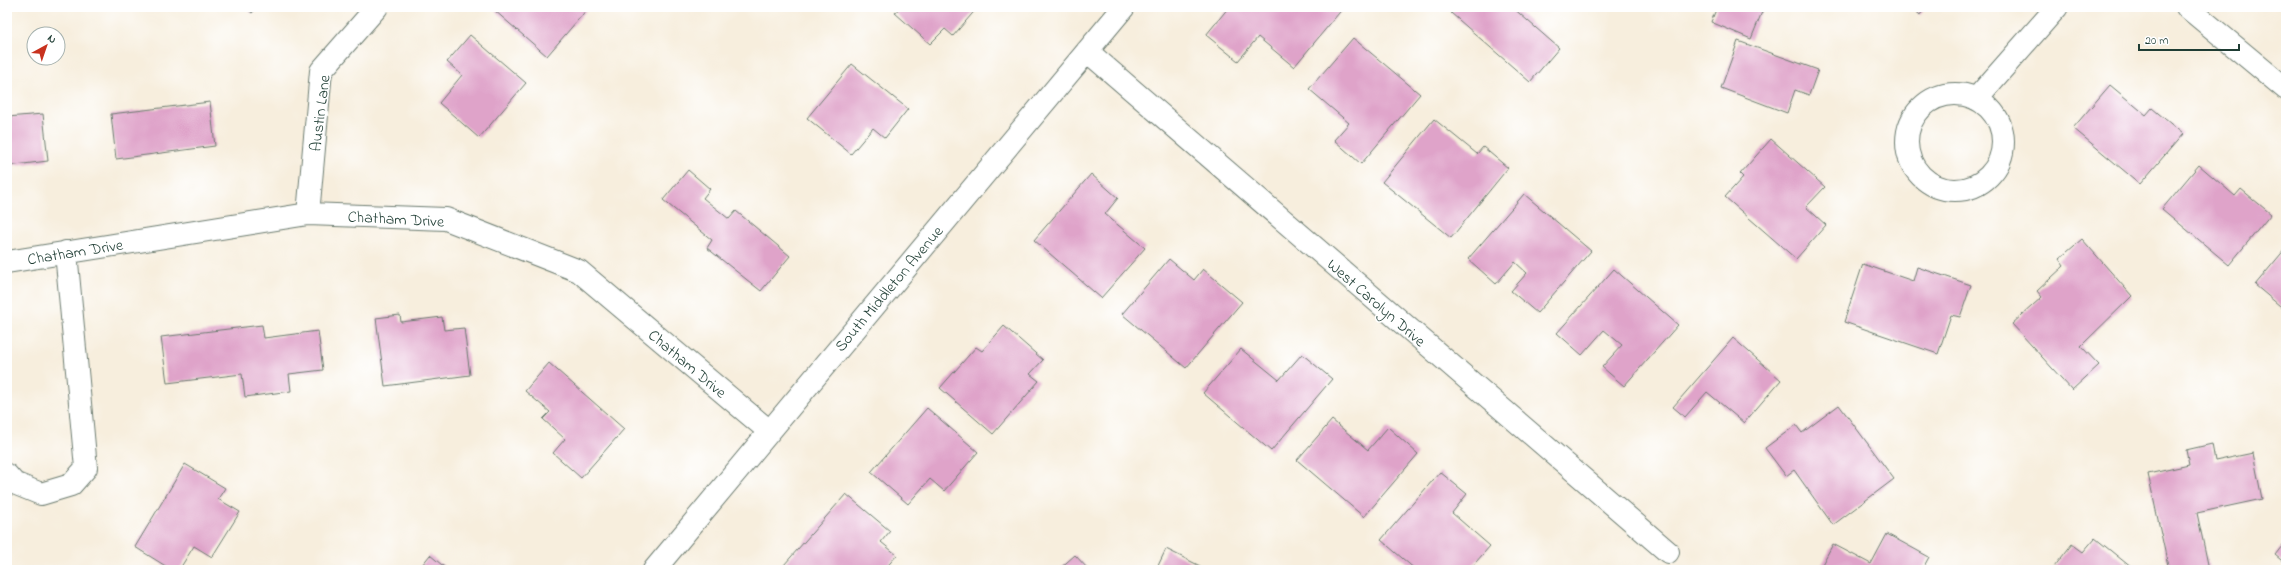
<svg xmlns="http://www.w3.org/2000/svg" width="2293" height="577" font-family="'Indie Flower',sans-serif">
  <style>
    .building { fill: #dfa3c9 }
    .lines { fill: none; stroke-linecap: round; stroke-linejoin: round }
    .minor-casing { stroke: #6b7b6f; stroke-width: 24 }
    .minor { stroke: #fff; stroke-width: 22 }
    .labels { text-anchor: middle; stroke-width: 3; stroke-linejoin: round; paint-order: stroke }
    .street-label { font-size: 16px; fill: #1f3d34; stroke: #fff }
  </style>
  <rect width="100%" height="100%" fill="#fff"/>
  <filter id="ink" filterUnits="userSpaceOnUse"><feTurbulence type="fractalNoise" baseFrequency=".025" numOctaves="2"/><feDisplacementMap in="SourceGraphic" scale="8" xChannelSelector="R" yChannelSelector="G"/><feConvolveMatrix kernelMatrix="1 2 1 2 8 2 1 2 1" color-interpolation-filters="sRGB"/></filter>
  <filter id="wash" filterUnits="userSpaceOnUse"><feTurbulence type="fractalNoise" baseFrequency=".012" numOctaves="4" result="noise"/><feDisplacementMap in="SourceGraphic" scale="16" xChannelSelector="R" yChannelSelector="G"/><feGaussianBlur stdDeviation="0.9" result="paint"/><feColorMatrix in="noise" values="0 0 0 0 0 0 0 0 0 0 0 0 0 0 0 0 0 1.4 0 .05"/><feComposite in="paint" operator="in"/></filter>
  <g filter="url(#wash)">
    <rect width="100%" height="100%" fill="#f7eedd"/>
    <g id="blocks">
      <path class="building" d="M245,7H258L252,13Z
        M497,7H589L547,56L494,10Z
        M900,7H978L953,36L945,29L930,44L895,13Z
        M1229,7H1344L1294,67L1258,37L1238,61L1206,35Z
        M1456,7H1512L1559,48L1530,82L1451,13Z
        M1717,7H1764L1751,39L1711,22Z
        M1911,7H1926L1920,15Z
        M470,35L526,83L479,138L439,103L462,75L447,62Z
        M1353,38L1420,94L1361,164L1334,140L1349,123L1309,89Z
        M1738,41L1818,70L1809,95L1795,90L1787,113L1721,88Z
        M852,64L908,109L885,138L873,128L851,154L807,118Z
        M2110,85L2146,115L2152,108L2183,134L2140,184L2073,128Z
        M210,102L215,146L116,159L111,114Z
        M43,114L48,161L7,166V117Z
        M1434,119L1477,154L1483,147L1508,168L1451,238L1382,182Z
        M1771,139L1825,187L1806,207L1826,225L1796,259L1725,197L1743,177L1740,174Z
        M2199,165L2235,196L2241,189L2271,214L2229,265L2162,209Z
        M688,170L710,189L703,198L729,219L736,211L790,256L761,291L707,248L712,240L663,200Z
        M1091,174L1118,198L1105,214L1145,248L1101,298L1034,240Z
        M1524,194L1591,251L1537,313L1511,291L1527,273L1515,262L1496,284L1468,259Z
        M2082,239L2132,296L2081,346L2099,365L2072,390L2012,324L2042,297L2037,291L2064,266L2059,259Z
        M2286,248V311L2255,285Z
        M1169,259L1194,280L1203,269L1242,302L1186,368L1122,314Z
        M1863,264L1913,281L1917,267L1971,285L1960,317L1951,315L1938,354L1844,322Z
        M1614,269L1678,325L1624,386L1602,367L1622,345L1604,330L1582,355L1557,333Z
        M400,315L401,322L442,317L444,330L464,328L470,375L385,386L376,318Z
        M262,325L264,338L318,331L323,370L289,374L291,391L245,397L242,374L167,383L161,337Z
        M1004,326L1043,360L1030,374L1039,381L993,434L940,388L976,347L982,351Z
        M1733,338L1781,380L1744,423L1707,392L1685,417L1673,407Z
        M1241,349L1279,380L1302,354L1332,379L1271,451L1203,393Z
        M549,363L624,429L581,478L553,453L565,439L543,419L550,412L525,391Z
        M1839,405L1894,479L1833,525L1794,470L1786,476L1765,448L1796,425L1802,433Z
        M927,408L978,452L944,491L930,479L908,504L871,472Z
        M1332,420L1368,450L1388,427L1418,454L1364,517L1297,460Z
        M2212,444L2215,461L2253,453L2262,499L2197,513L2209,569L2169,570L2148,474L2189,465L2186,450Z
        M185,464L225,488L218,499L240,512L212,557L194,546L179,570H172L135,547Z
        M1440,472L1467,494L1452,513L1490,546L1469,570H1416L1381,540Z
        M846,494L890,531L881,542L897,555L884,570H790L784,565Z
        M1887,534L1929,557L1922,570H1819L1833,544L1871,564Z
        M2095,538L2132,568L2130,570H2057L2054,567L2072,544L2083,552Z
        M2286,541V564L2275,555Z
        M1166,549L1208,570H1156Z
        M430,555L448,570H418Z
        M1075,555L1089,570H1058Z"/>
    </g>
  </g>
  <g filter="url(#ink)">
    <use href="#blocks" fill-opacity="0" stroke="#6b7b6f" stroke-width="1"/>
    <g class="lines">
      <g class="minor-casing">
        <path id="minor" d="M2187,7L2286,89
          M1087,51L1668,552
          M1907 142a48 48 0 1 1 96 0a48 48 0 1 1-96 0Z
          M1976,99L2057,7
          M308,214L321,71L377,7
          M7,262L308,214L446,219L579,271L769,431
          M7,475L14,483L41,494L71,485L86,468L66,252
          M654,570L1124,7"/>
      </g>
      <use href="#minor" class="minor"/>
    </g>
  </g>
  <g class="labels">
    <g class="street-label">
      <text transform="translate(319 113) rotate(-83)" y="6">Austin Lane</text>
      <text transform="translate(396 218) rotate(3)" y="6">Chatham Drive</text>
      <text transform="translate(75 251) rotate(-9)" y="6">Chatham Drive</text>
      <text transform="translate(888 288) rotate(-50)" y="6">South Middleton Avenue</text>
      <text transform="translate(1377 302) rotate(41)" y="6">West Carolyn Drive</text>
      <text transform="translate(688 363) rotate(40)" y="6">Chatham Drive</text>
    </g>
  </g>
  <rect width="2293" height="577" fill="none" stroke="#fff" stroke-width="24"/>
  <g transform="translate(46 46) rotate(40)"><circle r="19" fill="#ffffff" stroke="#a5b1ae"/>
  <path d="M0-3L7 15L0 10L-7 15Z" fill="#c8321e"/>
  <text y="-6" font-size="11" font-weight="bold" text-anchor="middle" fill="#1f3d34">N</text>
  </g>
  <path d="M2139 44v6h100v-6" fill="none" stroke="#1f3d34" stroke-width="2"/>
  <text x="2145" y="44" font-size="12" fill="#1f3d34" stroke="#ffffff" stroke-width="3" paint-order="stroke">20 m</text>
</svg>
